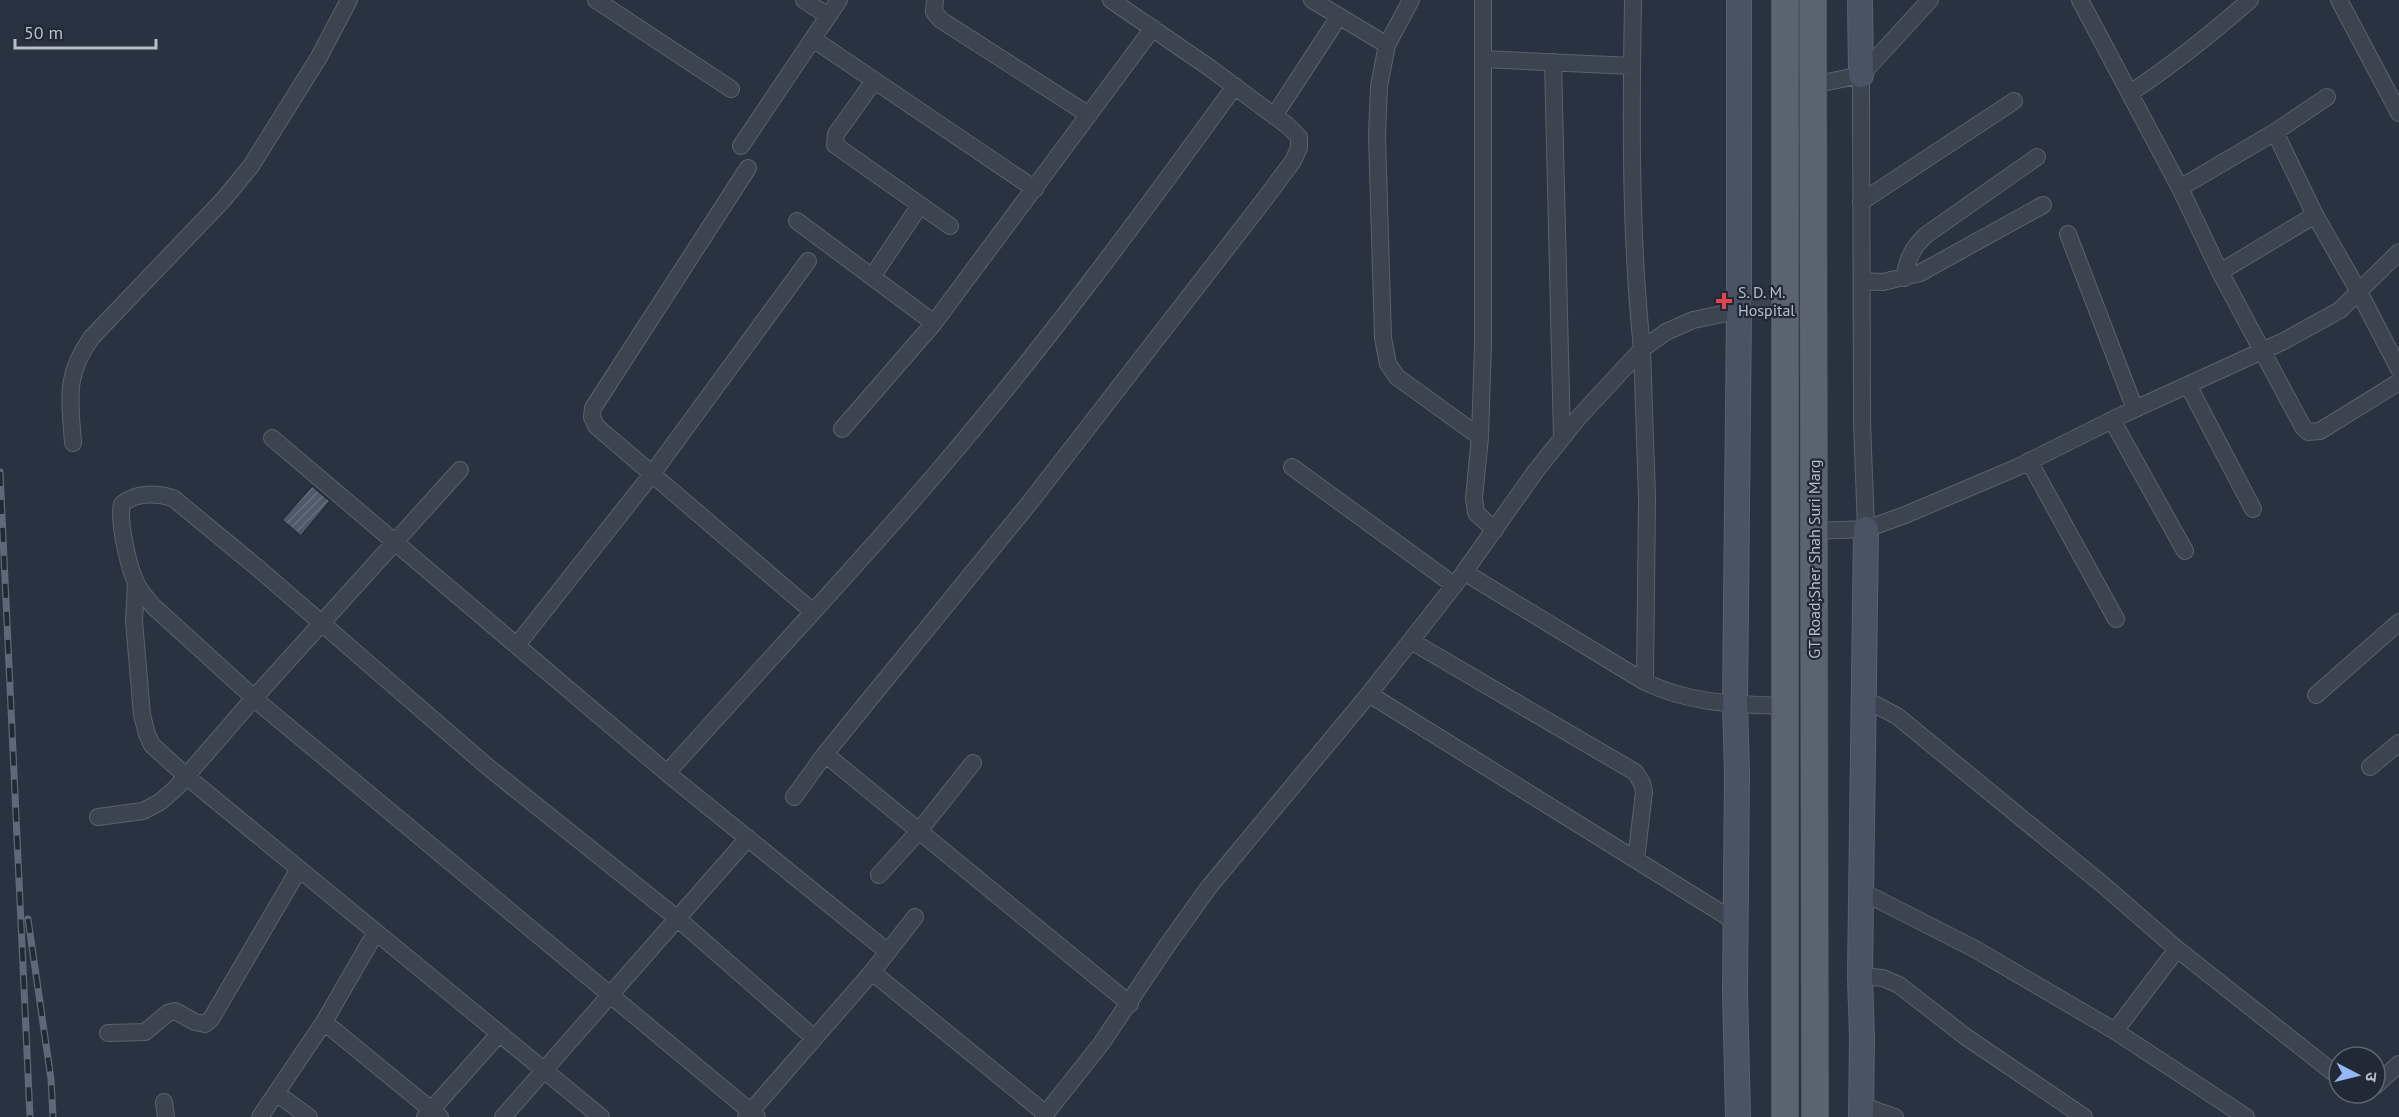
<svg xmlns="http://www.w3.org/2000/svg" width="2399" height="1117" font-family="'PT Sans','Noto Sans Devanagari',sans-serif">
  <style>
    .building { fill: url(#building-hatch); stroke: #232b37; stroke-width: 1.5 }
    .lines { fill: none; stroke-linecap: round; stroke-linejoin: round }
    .minor-casing { stroke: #5a626d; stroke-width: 18 }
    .secondary-casing { stroke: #5a626d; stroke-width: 26 }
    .primary-casing { stroke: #464d59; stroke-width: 28 }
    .minor { stroke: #3c4450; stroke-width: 16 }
    .secondary { stroke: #4a5363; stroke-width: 24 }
    .primary { stroke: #5a6370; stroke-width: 27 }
    .rail-casing { stroke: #5e6877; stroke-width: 7 }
    .rail { stroke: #212936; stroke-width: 4.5; stroke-dasharray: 14; stroke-linecap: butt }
    .health-dot { fill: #e0444e; stroke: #212936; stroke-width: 2 }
    .labels { text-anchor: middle; stroke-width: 4.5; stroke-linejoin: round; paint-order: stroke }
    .poi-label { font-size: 16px; fill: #b9bfca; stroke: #212936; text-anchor: start }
    .street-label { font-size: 16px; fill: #b9bfca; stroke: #212936 }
  </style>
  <defs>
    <pattern id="building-hatch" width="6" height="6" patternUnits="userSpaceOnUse" patternTransform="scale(1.5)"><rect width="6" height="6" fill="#4e5969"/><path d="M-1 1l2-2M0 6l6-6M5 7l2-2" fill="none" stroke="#656f7d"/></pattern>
  </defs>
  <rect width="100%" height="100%" fill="#283240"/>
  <path class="building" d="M312,486L330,501L301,536L282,520Z"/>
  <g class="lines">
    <g class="minor-casing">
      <path id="minor" d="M596,0L731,89
        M804,0L828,16
        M935,0L934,12L941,20L1089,115
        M1312,0L1387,45
        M1411,0L1387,45L1379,86L1377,136L1383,338L1388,364L1397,377L1480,437
        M1483,0V344L1480,437L1474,498L1476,513L1495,530
        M2080,0L2180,188L2220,272L2303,427L2308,432L2320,431L2399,382
        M2339,0L2399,113
        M813,39L1035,189
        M1483,59L1632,66
        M1553,62L1562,438
        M1861,75L1862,422L1866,529
        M874,81L836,134L835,145L950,226
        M1785,87L1813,85L1861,75L1930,0
        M2130,93C2173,65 2211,34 2250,0
        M1274,116L1338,18
        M2275,132L2315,215L2359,292L2399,369
        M741,146L839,0
        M748,168L593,408L592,417L596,426L812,611
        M2180,188L2275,132L2327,97
        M1861,202L2014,101
        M797,221L934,323
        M2068,234L2135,409
        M2220,272L2315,215
        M872,277L920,205
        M1904,278C1908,258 1912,248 1926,235L2037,157
        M1862,281L1883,282L1920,273L2043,205
        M2188,385L2253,509
        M2112,420L2185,551
        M842,429L934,323L1153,28
        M272,438L667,773L888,952
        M73,443C70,399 64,375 92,337L224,199L251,166L319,57L349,0
        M2029,461L2116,619
        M1292,467L1454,585
        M1814,531L1866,529L1905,515L2018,467L2124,414L2284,341L2340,310L2399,252
        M1464,572L1645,682C1691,704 1735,704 1785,706
        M136,583L134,621L142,715L147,734L152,745L186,776L601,1117
        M1411,641L1635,772L1642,783L1644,792L1636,860
        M517,645L652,474L808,261
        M1645,682L1647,498L1642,349L1666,332L1693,320L1785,301
        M1369,694L1736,922
        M2316,695L2399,622
        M1864,703L1874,704L1897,716L2102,884L2177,949L2339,1077
        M825,754L1130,1004
        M2370,767L2399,743
        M667,773C757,672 851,573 939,470C1044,347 1140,217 1235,86
        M794,797L825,754L1031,501L1264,200L1293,161L1299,148V137L1288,126L1210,68L1111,0
        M98,817L143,811L160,802L176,788L254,698L460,470
        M879,875L919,831L973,763
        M1861,891L1975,949L2115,1031L2246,1117
        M872,972L1046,1114
        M1860,976L1883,978L1899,985L1966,1037L2084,1117
        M324,1022L440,1117
        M2115,1031L2177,949
        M108,1033L145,1032L168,1013L175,1011L195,1022L205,1024L211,1019L299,869
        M2375,1086L2399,1064
        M276,1093L309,1117
        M164,1102L166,1117
        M1860,1105L1895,1117
        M260,1117L324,1022L376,932
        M425,1117L499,1034
        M503,1117L748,838
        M746,1117L872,972L915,917
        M757,1117L263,706L154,607C149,601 143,595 139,588C129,572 118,522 122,504C136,492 157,493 173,498L259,569L488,767L678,919L813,1037
        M1043,1117L1101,1044L1166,947L1209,887L1369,694L1460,578L1535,472L1579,417L1642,349C1630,233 1631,116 1633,0"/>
    </g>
    <g class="secondary-casing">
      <path id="secondary" d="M1860,0L1861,75
        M1738,1117L1735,991L1737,773L1735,704L1739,311V0
        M1861,1117L1862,1038L1860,976L1866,529"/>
    </g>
    <g class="primary-casing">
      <path id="primary" d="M1813,0L1815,1117
        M1785,1117V0"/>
    </g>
    <use href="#minor" class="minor"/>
    <use href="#secondary" class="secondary"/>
    <use href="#primary" class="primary"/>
    <g class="rail-casing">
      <path id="rail" d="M0,472L30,1117
        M28,919L51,1079L53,1117"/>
    </g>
    <use href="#rail" class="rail"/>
  </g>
  <path class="health-dot" d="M1721 292h6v6h6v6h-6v6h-6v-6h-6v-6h6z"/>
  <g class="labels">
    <g class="poi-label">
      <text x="1738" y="298">S. D. M.<tspan x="1738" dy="18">Hospital</tspan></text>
    </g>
    <g class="street-label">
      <text transform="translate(1814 559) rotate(-90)" y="6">GT Road;Sher Shah Suri Marg</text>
    </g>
  </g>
  <g transform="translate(2357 1075) rotate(97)"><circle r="28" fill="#212936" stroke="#5e6571" stroke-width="1.5"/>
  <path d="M0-4.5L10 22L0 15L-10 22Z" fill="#96b8f2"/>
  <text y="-9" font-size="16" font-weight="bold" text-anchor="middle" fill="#b9bfca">उ</text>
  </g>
  <path d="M15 39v9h141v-9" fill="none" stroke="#b9bfca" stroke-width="3"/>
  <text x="24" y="39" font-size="18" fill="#b9bfca" stroke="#212936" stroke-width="4.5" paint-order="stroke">50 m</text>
</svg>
